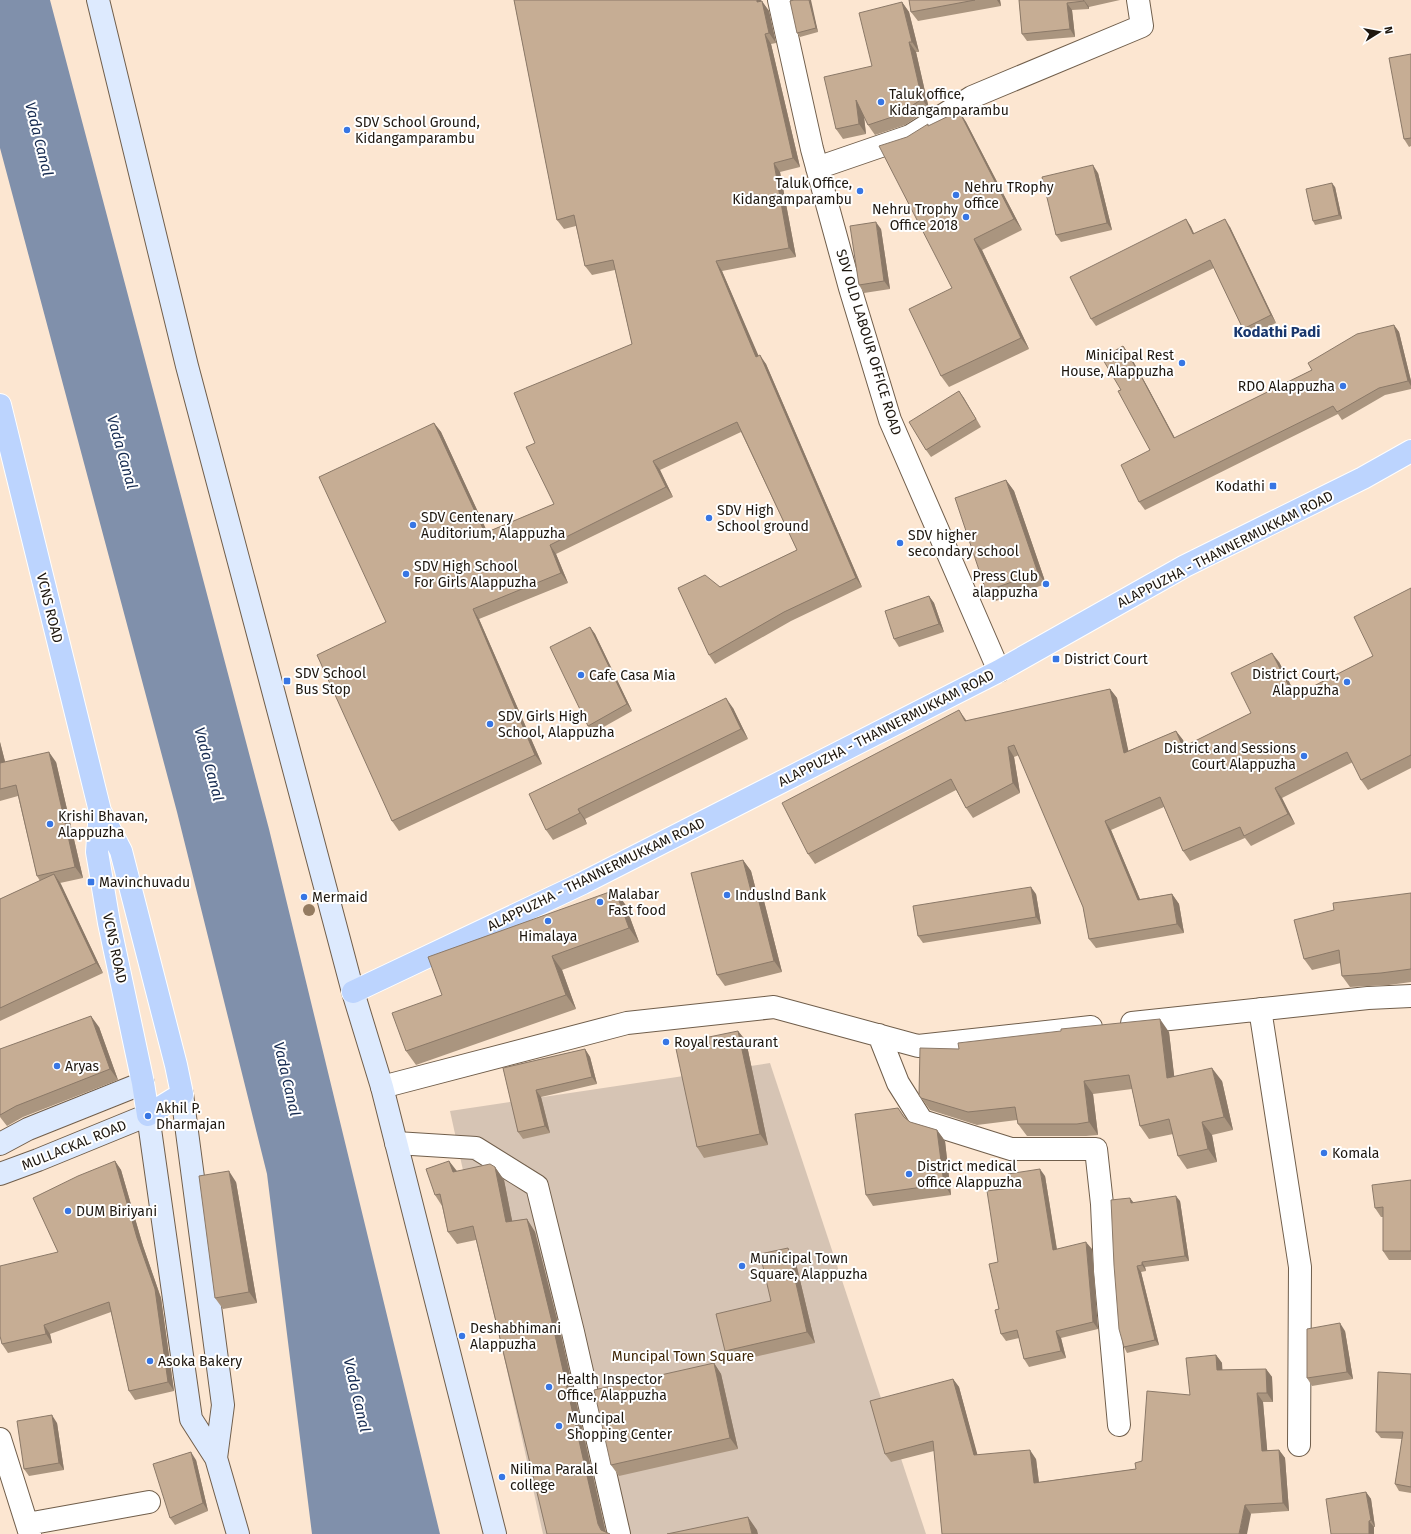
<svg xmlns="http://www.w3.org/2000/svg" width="1411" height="1534" font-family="'Fira Sans',sans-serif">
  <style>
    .green { fill: #d6c4b4 }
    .water { fill: #8090ab }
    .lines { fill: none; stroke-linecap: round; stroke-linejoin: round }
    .minor-casing { stroke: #705e4b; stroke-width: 24 }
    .secondary-casing { stroke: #705e4b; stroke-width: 24 }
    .primary-casing { stroke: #fff; stroke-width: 24 }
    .minor { stroke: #fff; stroke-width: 22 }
    .secondary { stroke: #ddeafe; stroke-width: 22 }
    .primary { stroke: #bcd4fe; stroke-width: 22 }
    .tree { fill: #947b60 }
    .wall { fill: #aa957f }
    .shaded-wall { fill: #8b7968 }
    .building { fill: #c6ad94; stroke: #8b7968 }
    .poi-dot { fill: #3776e4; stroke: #fff; stroke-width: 1.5 }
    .labels { text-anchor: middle; stroke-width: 4; stroke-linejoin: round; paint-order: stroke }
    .poi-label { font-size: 14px; fill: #1e170f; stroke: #fff; text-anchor: start }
    .street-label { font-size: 14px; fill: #1e170f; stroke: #fff }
    .park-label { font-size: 14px; fill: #3e2403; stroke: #fff }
    .water-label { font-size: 15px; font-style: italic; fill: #152a50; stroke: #fff }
    .neighbourhood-label { font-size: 15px; font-weight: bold; fill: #18366c; stroke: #fff }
  </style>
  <rect width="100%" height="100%" fill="#fce6d1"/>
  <path class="green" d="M770,1063L926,1534H543L450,1111Z"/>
  <path class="water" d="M0,0H50L269,829L440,1534H312L267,1174L177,812L0,148Z"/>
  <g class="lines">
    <g class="minor-casing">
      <path id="minor" d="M779,0L812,149L850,288L890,420L999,671
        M817,168L910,136L972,97L1142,26L1138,0
        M1260,1009L1300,1267L1299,1445
        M1132,1023L1368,998L1411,996
        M879,1035L898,1083L922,1121L1011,1149H1096L1102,1204L1105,1271L1119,1425
        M382,1087L627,1023L774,1007L918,1046L1091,1027
        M396,1143L476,1148L537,1186L573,1332L619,1534
        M0,1439L30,1534
        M27,1524L149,1502"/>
    </g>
    <g class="secondary-casing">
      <path id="secondary" d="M98,0L187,366L353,992L382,1087L495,1534
        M182,1094L223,1405L216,1458
        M0,1144L28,1129L143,1083
        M0,1174L38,1160L148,1115L191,1419L216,1458L238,1534"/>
    </g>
    <g class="primary-casing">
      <path id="primary" d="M0,405L100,811L121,851L176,1065L182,1094L148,1115L143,1083L109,923L97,852L100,811
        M353,992L583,883L999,671L1185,566L1363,478L1411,451"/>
    </g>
    <use href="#minor" class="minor"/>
    <use href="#secondary" class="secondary"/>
    <use href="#primary" class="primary"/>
  </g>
  <circle class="tree" cx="309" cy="910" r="6"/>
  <path class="wall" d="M514,0H761V1L769,11L776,43L771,44L800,167L780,172L796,257L722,271L758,356L766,364L862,587L791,621L715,664L709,655L720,587L797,550L741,432L660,470L673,497L556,554L568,583L479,619L542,764L399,831L392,821L386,622L434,423L441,432L487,532L554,504L535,443L632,344L615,270L592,275L585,266L576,226L564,229L557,220Z
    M810,0L818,32L800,37L797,33Z
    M909,0H1000L1001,6L918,21L911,12Z
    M1019,0H1120L1089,7V9L1072,10L1075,37L1027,41L1022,34Z
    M902,2L909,12L919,52H916L929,109L905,125L875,135L868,125L864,115L866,134L843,139L836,129L872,66Z
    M1411,54V146L1409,147L1404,139Z
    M959,111L966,122L1022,230L982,250L1029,349L949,387L941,376L952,288L907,137Z
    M1098,173L1112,230L1061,242L1056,235Z
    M1335,187L1342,219L1315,225L1313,221Z
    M1186,219L1191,227L1194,234L1230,227L1276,323L1248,336L1243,329L1214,268L1096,326L1091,319Z
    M881,229L890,289L864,293L859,285Z
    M1394,325L1399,332L1411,381V389L1385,395L1342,420L1338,414L1145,510L1139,502L1150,450L1121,390L1123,346L1129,354L1147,386L1175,438L1312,370Z
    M959,391L981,427L931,457L926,450Z
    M1006,480L1014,491L1046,584L993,602L986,591Z
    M1411,588V768L1368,790L1361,780L1353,762L1282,798L1295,824L1251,846L1245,838L1190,861L1183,851L1164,807L1111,830L1140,899L1172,894L1179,904L1184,933L1096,948L1089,939L1083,907L1019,755L1014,757L1020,793L973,818L966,808L956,790L815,864L808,854L967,721L1110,689L1117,698L1128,751L1176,731L1183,740L1185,746L1251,713L1279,662L1296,695L1373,656Z
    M929,596L934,603L944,632L899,647L894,639Z
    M590,627L595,634L632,711L593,733L588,726Z
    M733,708L748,739L585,819L587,824L553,840L546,830Z
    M0,742L5,762H56L83,878L60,883L103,973L0,1021V899L40,881L37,876L18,796L0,801Z
    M743,860L751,871L756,890L764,901L782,972L725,986L717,975Z
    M1411,893V982L1389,985L1350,987L1342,976L1341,963L1312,970L1304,959Z
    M1036,894L1041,924L923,943L918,936Z
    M625,904L639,942L562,970L576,1009L416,1065L406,1051Z
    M99,1027L118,1080L23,1117L7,1126L0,1117V1049Z
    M738,1031L746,1041L768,1145L704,1158L697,1147Z
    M1169,1032L1174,1076L1222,1081L1233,1130L1212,1135L1217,1162L1187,1169L1178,1156L1173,1134L1149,1139L1140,1126L1132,1089L1093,1094L1098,1135L1086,1136H1027L1018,1124L1017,1120L977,1125L930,1110L919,1095L959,1049Z
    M585,1049L590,1057L597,1084L541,1097L550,1133L523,1139L518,1132L503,1068Z
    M898,1108L905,1118L910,1122L937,1130L945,1141L951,1195L873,1206L866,1195Z
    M115,1161L121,1170L143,1246L161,1298L174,1391L135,1400L129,1391L111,1312L50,1334L52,1343L8,1353L2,1344Z
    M449,1161L457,1171L495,1167L504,1180L512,1221L527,1219L535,1232L561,1335L606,1532L547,1534L476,1240L457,1244L448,1232L442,1206L435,1195Z
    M1045,1176L1057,1249H1092L1098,1329L1061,1338L1066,1358L1029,1367L1024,1359L1019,1338L1006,1341L1001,1334L998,1262L1010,1188Z
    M1411,1180V1260H1389L1383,1251V1217H1381L1375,1208Z
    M236,1182L257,1303L223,1309L215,1298Z
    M1130,1198L1133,1203L1180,1201L1189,1261L1145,1267L1146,1271L1141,1272L1159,1345L1127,1353L1124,1347Z
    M795,1259L815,1343L733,1362L725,1351L771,1301Z
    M1345,1331L1353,1379L1312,1386L1307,1378Z
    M1216,1355L1222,1363V1370L1266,1369L1272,1377L1273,1402H1263L1267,1450H1279L1285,1458L1289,1511L942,1534L934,1451L891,1462L885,1454L953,1379L959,1387L977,1455L1036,1459L1039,1482L1136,1469L1142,1461L1190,1395Z
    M714,1363L721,1374L738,1449L619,1476L611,1465Z
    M1411,1374V1493L1399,1491L1395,1484L1402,1439L1381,1438L1376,1432Z
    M57,1423L64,1470L29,1476L24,1469Z
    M196,1460L208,1511L175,1525L170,1518Z
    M1366,1492L1371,1499L1375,1527H1374V1534H1331Z"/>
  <path class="shaded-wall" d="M757,0H761L764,12L757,2Z
    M809,0H811L818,32L816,28Z
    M997,0H1000L1001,6Z
    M1084,0L1089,7V9L1084,1Z
    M762,1L769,11L776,43L769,33Z
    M902,2L909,12L919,52L912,42Z
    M1067,3L1072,10L1075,37L1070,29Z
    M765,34L771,44L800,167L793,158Z
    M909,42L916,52L929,109L922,99Z
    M856,100L863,110L866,134L859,124Z
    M959,111L966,122L1022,230L1014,219Z
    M774,163L780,172L796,257L789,248Z
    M1093,165L1098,173L1112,230L1107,223Z
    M1332,183L1335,187L1342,219L1339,215Z
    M1186,219L1191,227L1198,242L1193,234Z
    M1225,219L1230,227L1276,323L1271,315Z
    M876,222L881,229L890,289L884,281Z
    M974,239L982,250L1029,349L1021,338Z
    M716,261L722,271L763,366L756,357Z
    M1394,325L1399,332L1411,381V386L1408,381Z
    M1123,346L1129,354L1147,386L1179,446L1174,438Z
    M760,355L766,364L862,587L856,578Z
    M959,391L964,398L981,427L976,419Z
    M434,423L441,432L492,542L485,533Z
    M653,461L660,470L673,497L666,487Z
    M1006,480L1014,491L1046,584L1038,573Z
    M550,545L556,554L568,583L561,573Z
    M929,596L934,603L944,632L939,624Z
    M473,609L479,619L542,764L535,755Z
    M590,627L595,634L632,711L627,704Z
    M1272,653L1279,662L1301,706L1294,696Z
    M1110,689L1117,698L1131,763L1124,753Z
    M726,698L733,708L748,739L741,729Z
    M959,710L966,720L972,731L965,721Z
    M1176,731L1183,740L1190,756L1183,747Z
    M0,742L8,773L0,763Z
    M1008,747L1014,757L1020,793L1013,783Z
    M49,752L56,762L83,878L75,867Z
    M1275,788L1282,798L1295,824L1288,814Z
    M578,809L585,819L587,824L580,813Z
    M1105,821L1111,830L1144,909L1138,900Z
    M743,860L751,871L759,902L751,891Z
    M54,874L61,884L103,973L96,963Z
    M1031,887L1036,894L1041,924L1036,917Z
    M615,890L625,904L639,942L629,928Z
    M756,890L764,901L782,972L774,961Z
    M1172,894L1179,904L1184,933L1177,924Z
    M552,956L562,970L576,1009L566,995Z
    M91,1016L99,1027L118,1080L110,1069Z
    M1160,1019L1169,1032L1176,1091L1167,1078Z
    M738,1031L746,1041L768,1145L760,1134Z
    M585,1049L590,1057L597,1084L592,1077Z
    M1212,1068L1222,1081L1233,1130L1224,1117Z
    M1084,1081L1093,1094L1098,1135L1089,1122Z
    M536,1090L541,1097L550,1133L545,1126Z
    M1202,1122L1212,1135L1217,1162L1208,1149Z
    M937,1130L945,1141L951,1195L944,1184Z
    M115,1161L121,1170L143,1246L161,1298L174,1391L168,1382Z
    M449,1161L458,1173L453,1172Z
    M495,1167L504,1180L515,1235L506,1222Z
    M1040,1169L1045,1176L1058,1257L1053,1250Z
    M229,1171L236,1182L257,1303L249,1292Z
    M1176,1196L1180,1201L1189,1261L1185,1256Z
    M1130,1198L1134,1203H1131Z
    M527,1219L535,1232L561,1335L606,1534H604L598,1524Z
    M1086,1242L1092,1249L1098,1329L1093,1322Z
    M788,1248L795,1259L815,1343L807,1332Z
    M1142,1262L1145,1267L1146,1271L1142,1265Z
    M1137,1266L1141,1272L1159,1345L1155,1340Z
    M1340,1323L1345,1331L1353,1379L1347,1372Z
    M44,1325L50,1334L52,1343L46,1334Z
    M1056,1331L1061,1338L1066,1358L1061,1351Z
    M1216,1355L1222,1363L1223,1378L1217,1370Z
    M714,1363L721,1374L738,1449L730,1438Z
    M1266,1369L1272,1377L1273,1402L1267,1393Z
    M953,1379L959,1387L980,1464L974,1455Z
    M1257,1393L1263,1402L1268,1459L1262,1451Z
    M52,1415L57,1423L64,1470L59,1463Z
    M1030,1450L1036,1459L1040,1492L1034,1483Z
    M1279,1450L1285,1458L1289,1511L1283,1503Z
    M191,1452L196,1460L208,1511L203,1503Z
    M1366,1492L1371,1499L1375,1527L1371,1520Z
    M1245,1505L1251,1514L1247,1534H1239Z
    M748,1517L757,1530L758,1534H752Z
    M1369,1521L1374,1527V1534H1369Z"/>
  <path class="building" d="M514,0H757V2L762,1L769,33L765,34L793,158L774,163L789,248L716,261L756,357L760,355L856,578L784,612L709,655L678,588L705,575L720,587L797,550L737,422L653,461L666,487L550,545L561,573L473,609L535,755L392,821L317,655L386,622L319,477L434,423L485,533L554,504L526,447L535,443L514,393L632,344L613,260L585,266L574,215L557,220Z
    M794,0H809L816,28L797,33L790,1Z
    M909,0H975L911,12Z
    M1019,0H1083L1084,1L1067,3L1070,29L1022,34Z
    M902,2L912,42H909L922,99L898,115L868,125L856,100L859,124L836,129L824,77L872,66L859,13Z
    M1411,54V138L1404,139L1389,58Z
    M959,111L1014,219L974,239L1021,338L941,376L909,309L952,288L879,146L907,137L928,124V126Z
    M1093,165L1107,223L1056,235L1042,177Z
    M1332,183L1339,215L1313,221L1306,189Z
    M1186,219L1193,234L1225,219L1271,315L1243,329L1210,260L1091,319L1070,277Z
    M876,222L884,281L859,285L850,226Z
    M1394,325L1408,381L1379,388L1337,412L1333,406L1139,502L1121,465L1150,450L1118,391L1121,390L1102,358L1123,346L1142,378L1174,438L1312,370L1308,363L1357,334Z
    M959,391L976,419L926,450L909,422Z
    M1006,480L1038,573L986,591L955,498Z
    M1411,588V755L1361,780L1347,752L1275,788L1288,814L1244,836L1240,827L1183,851L1160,797L1105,821L1138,900L1172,894L1177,924L1089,939L1083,907L1014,745L1008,747L1013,783L966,808L951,779L808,854L782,803L959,710L965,721L1110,689L1124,753L1176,731L1183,747L1251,713L1231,673L1272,653L1294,696L1373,656L1354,617Z
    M929,596L939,624L894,639L885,611Z
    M590,627L627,704L588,726L550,647Z
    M726,698L741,729L578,809L580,813L546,830L529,794Z
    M49,752L75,867L37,876L16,785L0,789V761V763Z
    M743,860L751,891L756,890L774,961L717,975L691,873Z
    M54,874L96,963L0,1008V899Z
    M1031,887L1036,917L918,936L913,906Z
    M615,890L629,928L552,956L566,995L406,1051L392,1013L442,995L428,957Z
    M1411,893V969L1381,973L1342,976L1339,950L1304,959L1294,920L1334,910L1333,903Z
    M91,1016L110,1069L16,1106L0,1115V1049Z
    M1160,1019L1167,1078L1212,1068L1224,1117L1202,1122L1208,1149L1178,1156L1169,1119L1140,1126L1129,1075L1084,1081L1089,1122L1077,1124H1018L1015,1107L968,1112L921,1098L919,1095L920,1048L959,1049L958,1043L1061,1031V1029Z
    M738,1031L760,1134L697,1147L675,1044Z
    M585,1049L592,1077L536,1090L545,1126L518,1132L503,1068Z
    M898,1108L904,1117L910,1122L937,1130L944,1184L866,1195L855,1114Z
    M115,1161L137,1238L155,1289L168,1382L129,1391L109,1302L44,1325L46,1334L2,1344L0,1336V1266L58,1252L33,1198L78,1176Z
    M449,1161L453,1172L490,1164L495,1167L506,1222L527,1219L552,1322L598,1524L601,1530L610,1534H547L473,1226L448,1232L440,1194L435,1195L426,1169Z
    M1040,1169L1053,1250L1086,1242L1093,1322L1056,1331L1061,1351L1024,1359L1017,1330L1001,1334L995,1310L999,1309L989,1264L998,1262L987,1191L1010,1188L1008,1174Z
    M229,1171L249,1292L215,1298L199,1176Z
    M1411,1180V1251H1383V1207L1375,1208L1372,1185Z
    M1176,1196L1185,1256L1142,1262V1265L1137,1266L1155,1340L1124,1347L1119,1329L1114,1265L1111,1200L1130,1198L1131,1203Z
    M788,1248L807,1332L725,1351L716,1314L771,1301L760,1254Z
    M1340,1323L1347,1372L1307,1378V1329Z
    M1216,1355L1217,1370L1266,1369L1267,1393H1257L1262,1451L1279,1450L1283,1503L1245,1505L1239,1534H942L933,1441L885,1454L870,1401L953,1379L974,1455L1030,1450L1034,1483L1136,1469L1135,1463L1142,1461L1147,1391L1190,1395L1186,1358Z
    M714,1363L730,1438L611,1465L594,1390Z
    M1378,1372L1411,1374V1487L1395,1484L1403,1432H1376Z
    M52,1415L59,1463L24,1469L17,1421Z
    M191,1452L203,1503L170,1518L153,1464Z
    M1366,1492L1371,1520L1369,1521V1534H1331L1326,1499Z
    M748,1517L752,1534H667Z"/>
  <g class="poi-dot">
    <circle cx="881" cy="102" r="4"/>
    <circle cx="347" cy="130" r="4"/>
    <circle cx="860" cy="191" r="4"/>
    <circle cx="956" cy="195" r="4"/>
    <circle cx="966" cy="217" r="4"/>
    <circle cx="1182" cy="363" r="4"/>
    <circle cx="1343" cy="386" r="4"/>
    <rect x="1269" y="482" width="8" height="8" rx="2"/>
    <circle cx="709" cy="518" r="4"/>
    <circle cx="413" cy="525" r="4"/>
    <circle cx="900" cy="543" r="4"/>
    <circle cx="406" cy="574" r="4"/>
    <circle cx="1046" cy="584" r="4"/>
    <rect x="1052" y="655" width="8" height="8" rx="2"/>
    <circle cx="581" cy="675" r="4"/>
    <rect x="283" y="677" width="8" height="8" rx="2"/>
    <circle cx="1347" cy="682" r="4"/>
    <circle cx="490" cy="724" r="4"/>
    <circle cx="1304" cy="756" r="4"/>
    <circle cx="50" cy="824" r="4"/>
    <rect x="87" y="878" width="8" height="8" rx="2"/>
    <circle cx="727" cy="895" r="4"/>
    <circle cx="304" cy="897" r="4"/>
    <circle cx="600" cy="902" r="4"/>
    <circle cx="548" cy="921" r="4"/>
    <circle cx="666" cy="1042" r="4"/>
    <circle cx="57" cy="1066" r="4"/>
    <circle cx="148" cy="1116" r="4"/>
    <circle cx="1324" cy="1153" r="4"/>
    <circle cx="909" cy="1174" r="4"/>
    <circle cx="68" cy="1211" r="4"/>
    <circle cx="742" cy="1266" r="4"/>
    <circle cx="462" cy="1336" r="4"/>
    <circle cx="150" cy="1361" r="4"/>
    <circle cx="549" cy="1387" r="4"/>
    <circle cx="559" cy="1426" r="4"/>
    <circle cx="502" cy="1477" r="4"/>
  </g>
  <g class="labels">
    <g class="poi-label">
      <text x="889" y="99">Taluk office,<tspan x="889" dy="16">Kidangamparambu</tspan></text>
      <text x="355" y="127">SDV School Ground,<tspan x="355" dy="16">Kidangamparambu</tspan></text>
      <text x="852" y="188" text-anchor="end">Taluk Office,<tspan x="852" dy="16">Kidangamparambu</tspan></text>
      <text x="964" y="192">Nehru TRophy<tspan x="964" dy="16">office</tspan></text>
      <text x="958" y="214" text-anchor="end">Nehru Trophy<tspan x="958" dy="16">Office 2018</tspan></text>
      <text x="1174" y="360" text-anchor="end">Minicipal Rest<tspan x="1174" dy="16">House, Alappuzha</tspan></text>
      <text x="1335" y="391" text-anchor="end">RDO Alappuzha</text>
      <text x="1265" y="491" text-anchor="end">Kodathi</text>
      <text x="717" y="515">SDV High<tspan x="717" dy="16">School ground</tspan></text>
      <text x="421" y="522">SDV Centenary<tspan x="421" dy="16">Auditorium, Alappuzha</tspan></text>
      <text x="908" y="540">SDV higher<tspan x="908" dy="16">secondary school</tspan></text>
      <text x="414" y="571">SDV High School<tspan x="414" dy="16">For Girls Alappuzha</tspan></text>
      <text x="1038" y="581" text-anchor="end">Press Club<tspan x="1038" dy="16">alappuzha</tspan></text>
      <text x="1064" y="664">District Court</text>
      <text x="295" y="678">SDV School<tspan x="295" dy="16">Bus Stop</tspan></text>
      <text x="1339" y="679" text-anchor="end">District Court,<tspan x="1339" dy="16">Alappuzha</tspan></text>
      <text x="589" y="680">Cafe Casa Mia</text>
      <text x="498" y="721">SDV Girls High<tspan x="498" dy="16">School, Alappuzha</tspan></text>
      <text x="1296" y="753" text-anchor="end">District and Sessions<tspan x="1296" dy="16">Court Alappuzha</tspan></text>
      <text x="58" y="821">Krishi Bhavan,<tspan x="58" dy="16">Alappuzha</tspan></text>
      <text x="99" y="887">Mavinchuvadu</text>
      <text x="608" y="899">Malabar<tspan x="608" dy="16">Fast food</tspan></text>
      <text x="735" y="900">Induslnd Bank</text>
      <text x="312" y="902">Mermaid</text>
      <text x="548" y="941" text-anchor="middle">Himalaya</text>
      <text x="674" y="1047">Royal restaurant</text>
      <text x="65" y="1071">Aryas</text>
      <text x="156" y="1113">Akhil P.<tspan x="156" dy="16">Dharmajan</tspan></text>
      <text x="1332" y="1158">Komala</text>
      <text x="917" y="1171">District medical<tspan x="917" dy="16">office Alappuzha</tspan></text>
      <text x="76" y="1216">DUM Biriyani</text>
      <text x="750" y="1263">Municipal Town<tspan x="750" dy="16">Square, Alappuzha</tspan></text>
      <text x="470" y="1333">Deshabhimani<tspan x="470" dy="16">Alappuzha</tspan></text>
      <text x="158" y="1366">Asoka Bakery</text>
      <text x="557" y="1384">Health Inspector<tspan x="557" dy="16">Office, Alappuzha</tspan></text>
      <text x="567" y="1423">Muncipal<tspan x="567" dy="16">Shopping Center</tspan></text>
      <text x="510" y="1474">Nilima Paralal<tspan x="510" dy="16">college</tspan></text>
    </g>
    <g class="street-label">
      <text transform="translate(869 342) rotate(73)" y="5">SDV OLD LABOUR OFFICE ROAD</text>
      <text transform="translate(1225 549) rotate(-27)" y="5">ALAPPUZHA - THANNERMUKKAM ROAD</text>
      <text transform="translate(50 608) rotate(76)" y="5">VCNS ROAD</text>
      <text transform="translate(886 728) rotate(-27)" y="5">ALAPPUZHA - THANNERMUKKAM ROAD</text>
      <text transform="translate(596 874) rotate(-26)" y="5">ALAPPUZHA - THANNERMUKKAM ROAD</text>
      <text transform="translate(115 948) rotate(78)" y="5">VCNS ROAD</text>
      <text transform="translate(74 1145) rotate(-22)" y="5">MULLACKAL ROAD</text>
    </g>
    <g class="park-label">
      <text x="683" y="1361">Muncipal Town Square</text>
    </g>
    <g class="water-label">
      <text transform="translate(39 139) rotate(76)" y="5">Vada Canal</text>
      <text transform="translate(122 452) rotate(74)" y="5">Vada Canal</text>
      <text transform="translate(209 764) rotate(75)" y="5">Vada Canal</text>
      <text transform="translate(287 1079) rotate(77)" y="5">Vada Canal</text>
      <text transform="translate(357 1395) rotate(77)" y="5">Vada Canal</text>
    </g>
    <g class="neighbourhood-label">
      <text x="1277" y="337">Kodathi Padi</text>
    </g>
  </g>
  <g transform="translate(1379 32) rotate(79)" stroke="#ffffff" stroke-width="3" paint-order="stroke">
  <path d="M0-3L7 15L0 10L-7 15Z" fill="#1e170f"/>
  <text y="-6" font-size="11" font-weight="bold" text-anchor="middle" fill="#1e170f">N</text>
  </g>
</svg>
